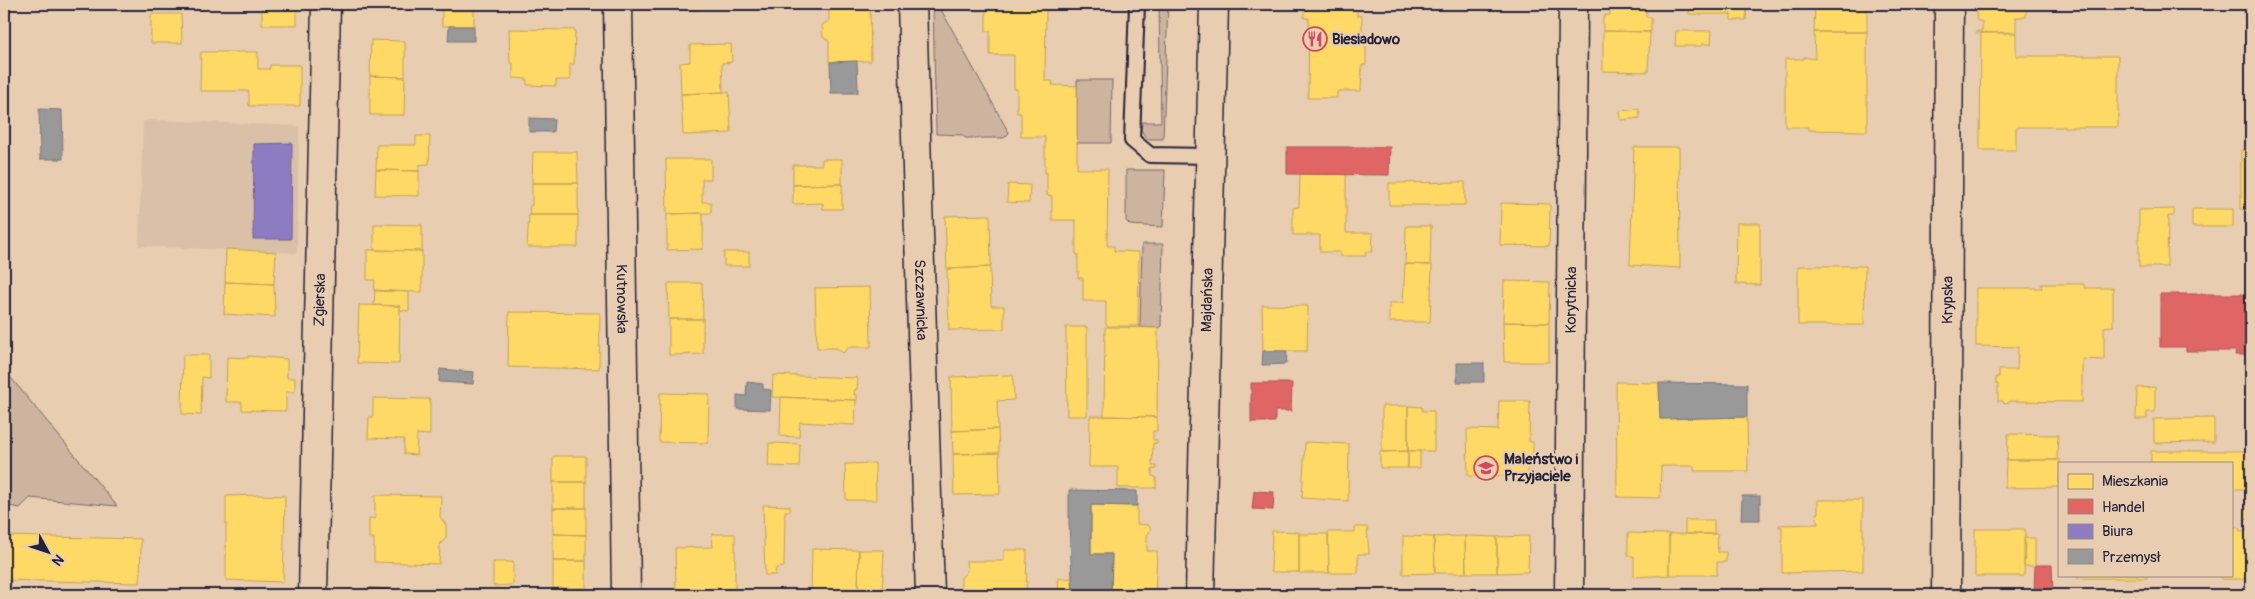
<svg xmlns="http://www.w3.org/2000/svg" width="2255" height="599" font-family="Pangolin,sans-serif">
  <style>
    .built { fill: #dac0a7 }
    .grass { fill: #ccb49f; stroke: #776b6d }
    .homes { fill: #ffd966; stroke: #bda259 }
    .shops { fill: #e06666; stroke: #a75259 }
    .offices { fill: #8e7cc3; stroke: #6e619a }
    .industry { fill: #999; stroke: #75757d }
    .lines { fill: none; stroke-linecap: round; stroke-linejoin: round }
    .lane-casing { stroke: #22223b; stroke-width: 18 }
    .street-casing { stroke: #22223b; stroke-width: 31 }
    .lane { stroke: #e9cdb0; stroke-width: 14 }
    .street { stroke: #e9cdb0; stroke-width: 28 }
    .labels { text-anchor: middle; stroke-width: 5; stroke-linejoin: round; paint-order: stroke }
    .poi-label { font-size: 15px; font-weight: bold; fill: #22223b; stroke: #e9cdb0; text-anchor: start }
    .street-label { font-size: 15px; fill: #22223b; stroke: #e9cdb0 }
  </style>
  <rect width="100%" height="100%" fill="#e9cdb0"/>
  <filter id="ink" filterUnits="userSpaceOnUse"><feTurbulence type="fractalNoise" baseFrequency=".02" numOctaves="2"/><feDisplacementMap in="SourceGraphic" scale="10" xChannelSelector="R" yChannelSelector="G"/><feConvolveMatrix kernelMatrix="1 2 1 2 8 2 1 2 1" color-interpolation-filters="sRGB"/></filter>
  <g filter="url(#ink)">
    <path class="built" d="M154,120L299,126L297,253L139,246L143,121Z"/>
    <path class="grass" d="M933,4H938L1009,133L1004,138H965L963,135L936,134Z
      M1159,4H1168L1163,139H1147L1141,130L1142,122H1161Z
      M1077,80H1112L1111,143H1077Z
      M1126,170H1165L1163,227L1130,225L1126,221Z
      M1142,244H1163L1161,326L1158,328L1140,327Z
      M7,373L117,506L30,498L20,508L10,506L4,493L8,492Z"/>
    <path class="homes" d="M262,4H297V25H262Z
      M374,4H414V6H374Z
      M442,4H474V26H442Z
      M654,4H699V10H654Z
      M829,4H870L871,61L829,62V41L823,37L822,25L829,21Z
      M986,4H1046L1045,81H1053L1052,85L1077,86V169H1108L1107,246H1114V251L1139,252L1138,326H1108L1106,324V301H1083V278H1078V254H1076V220H1052V196L1047,195V172L1045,173V137H1021V113H1017V89H1014V55H990V31H986Z
      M1304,4H1357V16H1362V39H1366V65H1362L1361,91H1337V98H1308L1309,18H1304Z
      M1607,4H1646V17H1651V32L1603,31V18L1606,15H1610V4Z
      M1689,4H1747L1746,20H1731V14H1689Z
      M1815,4H1867V32H1814Z
      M1982,4H2037H2026V17H2016V30L2018,32L1976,33L1977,31H1982V21H1977L1976,10H1982Z
      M2248,4H2251V20H2244V7H2248Z
      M151,14H181L182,43H151Z
      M509,29L575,30L574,64H570V80H556V86L527,85V79L513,78V63H510Z
      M1603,31L1650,32L1648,72L1603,71Z
      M1676,31H1712L1711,44H1702V46H1675Z
      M1814,32H1867V131L1808,130V127H1785V59H1804V57L1815,59Z
      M1981,33H2016V56H2118V127H2016V150H1980Z
      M371,40L405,41V77L370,76Z
      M731,44L732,62L722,63L723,92L681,94L680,63L690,62V45Z
      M201,52H258V69H270V65H300V106H249V91H200Z
      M370,76L405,77L404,115H370Z
      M729,92L731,133L683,135L681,94Z
      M1639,109L1640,118L1621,120L1620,111Z
      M416,136H430L429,164L419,165V171L376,170L377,145H416Z
      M1634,147H1679L1680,268L1630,265Z
      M2241,150H2251V209H2241Z
      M533,152H577L578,183H532Z
      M666,159H711V179H702V202H711V213L667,214Z
      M822,159H842V184L793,185V165H822Z
      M376,170L419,171V196L375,195Z
      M1300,174H1346V233H1373L1372,252H1365L1366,256H1340V252H1320V235H1293V208L1299,207Z
      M1465,182V205H1389V183Z
      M532,183H578V215H529L530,206L532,205Z
      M842,184V209H823V203L793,204V185Z
      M1008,184L1030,185L1029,203L1007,202Z
      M1501,203L1550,204L1549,246L1500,245Z
      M2174,209V216H2168L2167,267H2139V210Z
      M2192,209H2233V227H2192Z
      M2246,209H2251V268H2247Z
      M703,213V249L667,250V214Z
      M529,215H578V247H527Z
      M990,215L991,267L947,269L945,216Z
      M1737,223H1760V285L1736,284Z
      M374,224L422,225V251L374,250Z
      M1406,226H1431L1430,265L1405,264Z
      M226,249L276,252L274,284L225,282Z
      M367,250L422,251V292L374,291L375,280H367Z
      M724,252H749V266H724Z
      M1405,264L1432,265L1430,322H1389V303H1403Z
      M1798,266H1865L1864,325H1798Z
      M990,267L991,306H1004V329L949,330L947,269Z
      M1504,281L1550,282L1549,323L1503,322Z
      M225,282L274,284L275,317L224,314Z
      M668,283H702L703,319H669Z
      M2041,284H2084V288H2113V326L2104,327V360L2082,359V402L2009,401V403L2004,404L2003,401H1998V384H1996V377H1999V370H2017L2018,347L1976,346V288H2042Z
      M870,287L871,347H849L843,353L837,348H817L815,288Z
      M375,290L409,292V311L400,310V306L374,305Z
      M359,305L400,306L399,364L357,363Z
      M1262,305L1308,306L1307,351H1263Z
      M509,312L600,313L599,369L508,367Z
      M669,319H703V354L669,355Z
      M1503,322L1549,323V362H1504Z
      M1066,327H1087V416H1067Z
      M1105,327L1158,328L1157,417L1104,416Z
      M183,355H209V378L202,377L201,415L182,414Z
      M248,356L287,359V378H295V392H286V411L242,410V402H226L227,357L248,358Z
      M773,375L858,378L857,389H855L854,395H857V400L772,397Z
      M1013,375L1014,400L997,401L998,429L952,431L951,377Z
      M1616,382L1659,383L1660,419L1747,417L1748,471H1694V466H1661L1660,498L1617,497Z
      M2155,387V412H2147V419H2136L2137,388Z
      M660,393L709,394L708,443L659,442Z
      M781,397L856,400L855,425L800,422L799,437L780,436Z
      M373,398L430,399V435L417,434L416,455L404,454V439L368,438L369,417H373Z
      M1499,401H1530L1529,442H1533V459H1528V476H1468L1467,429L1498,430Z
      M1382,406H1408V451L1382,452Z
      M1408,406L1422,407V411H1434V451H1408Z
      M1090,416L1157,417V431H1153V440H1157V443H1153L1152,466H1156L1157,469H1152V476L1156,477V488H1118V467H1089Z
      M2214,418V442L2154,443V419Z
      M998,429L999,453L953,454L952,431Z
      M2008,434L2058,435L2057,460H2007Z
      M1305,442L1349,444L1348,501L1302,498Z
      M769,443L800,444L799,467L768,466Z
      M1408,451H1420V468H1408Z
      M1408,451V468H1380V452Z
      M2151,451H2251V502H2246V489H2231V463H2151Z
      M999,453L1000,494L954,495L953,454Z
      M553,456H586V482H553Z
      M2006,460H2060L2059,487L2005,488Z
      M875,463L876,500H846L845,464Z
      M553,482H586V508H553Z
      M260,495L285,496L283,582L226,580V496Z
      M375,495L441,496L440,517L446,525V538L440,544L439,564L374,562V538H369V518L375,519Z
      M1818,500H1863V571L1782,573V527H1779V525L1818,524L1816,513H1818Z
      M2246,502H2251V521L2246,518Z
      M763,505L790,506V511H785L784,567L776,568L775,575H765Z
      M1091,505L1137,506V524L1148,525L1151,529L1147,536V551H1157L1155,595H1111L1112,554H1091Z
      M553,508H586V535L553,534Z
      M1685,520H1714V534H1685Z
      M2251,526V579H2221V575H2231V527H2238L2240,531H2246Z
      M1355,527H1367L1369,554H1358V573H1329L1328,532H1355Z
      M1975,529H2025L2024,576H1975Z
      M1272,531L1299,532V572H1271Z
      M1628,533L1669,534V575L1634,577V556H1628Z
      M553,534L586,535V561H553Z
      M712,534H735V589H715V595H694V590H676L675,548L713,547Z
      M1299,534H1328L1329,573H1299Z
      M1669,534H1717L1718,552H1726V562H1717V575H1669Z
      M4,536L141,539L140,583L4,580Z
      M1403,536L1434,537L1435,573L1403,574Z
      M1465,536L1497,537V573H1466Z
      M1465,536L1466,573H1435L1434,537Z
      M1529,536L1528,572L1497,573V537Z
      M2024,538H2035V566H2024Z
      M812,549L859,550L858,593L811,592Z
      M859,550H884L882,594L858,593Z
      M1004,550H1027L1026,595H966L961,588V578L967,571L966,561H1004Z
      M553,561H586V588H553Z
      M493,562H513V585L493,586Z
      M2078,575H2147V578H2077Z
      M1072,578L1073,595H1059L1058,579Z"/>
    <path class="shops" d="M1287,147H1390L1389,175L1287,174Z
      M2160,294H2251V355H2235L2236,351H2186V347H2160Z
      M1251,383H1292L1291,411H1275V422H1251Z
      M1254,491L1274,492L1273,510L1252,509Z
      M2035,565H2052L2053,595H2034Z
      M370,588L390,589L389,595H369Z"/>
    <path class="offices" d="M292,143L291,239H253L254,144Z"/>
    <path class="industry" d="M449,26H474V41H448Z
      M857,61L858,93H831L830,62Z
      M39,109L62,110L63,159H40Z
      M529,118L554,119L553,132H529Z
      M1263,351H1287L1286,364L1262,365Z
      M1457,363H1484V382H1457Z
      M440,369L474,372L473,384L439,382Z
      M747,382L763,384V389L771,390L770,410L737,409V395L746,396Z
      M1659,383L1747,384V417L1660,419Z
      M1069,490L1137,491V506L1091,505V554H1112L1111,595H1073L1069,524Z
      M1742,496H1760V520H1741Z"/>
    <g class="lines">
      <g class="lane-casing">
        <path id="lane" d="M1137,4L1132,140L1150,155L1210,156"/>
      </g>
      <g class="street-casing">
        <g id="street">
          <path id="s1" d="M618,4L626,595"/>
          <path id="s2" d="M912,4L930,595"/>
          <path id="s3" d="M313,595L326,4"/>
          <path id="s4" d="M1200,595L1214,4"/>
          <path id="s5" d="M1569,595L1573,4"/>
          <path id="s6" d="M1946,595L1949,4"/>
        </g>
      </g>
      <use href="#lane" class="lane"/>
      <use href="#street" class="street"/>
    </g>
  </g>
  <defs>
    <g id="restaurant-ring" transform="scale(1.25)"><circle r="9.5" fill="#e9cdb0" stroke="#d1495b" stroke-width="1.5"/><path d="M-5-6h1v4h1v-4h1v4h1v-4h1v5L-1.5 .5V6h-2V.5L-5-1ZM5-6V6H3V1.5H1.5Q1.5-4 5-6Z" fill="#d1495b"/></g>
    <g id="school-ring" transform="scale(1.25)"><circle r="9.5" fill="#e9cdb0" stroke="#d1495b" stroke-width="1.5"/><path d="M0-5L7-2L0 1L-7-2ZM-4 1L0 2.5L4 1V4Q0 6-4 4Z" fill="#d1495b"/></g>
  </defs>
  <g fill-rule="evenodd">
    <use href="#restaurant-ring" x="1315" y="39"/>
    <use href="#school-ring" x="1486" y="468"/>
  </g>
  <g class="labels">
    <g class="poi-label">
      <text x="1332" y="44">Biesiadowo</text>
      <text x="1504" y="464">Maleństwo i<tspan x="1504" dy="17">Przyjaciele</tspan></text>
    </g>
    <g class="street-label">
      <text dy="5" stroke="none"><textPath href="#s2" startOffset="296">Szczawnicka</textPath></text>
      <text dy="5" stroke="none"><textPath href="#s4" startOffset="295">Majdańska</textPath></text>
      <text dy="5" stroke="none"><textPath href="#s5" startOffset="295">Korytnicka</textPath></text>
      <text dy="5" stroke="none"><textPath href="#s3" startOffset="295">Zgierska</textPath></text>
      <text dy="5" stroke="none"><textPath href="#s1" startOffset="295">Kutnowska</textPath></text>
      <text dy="5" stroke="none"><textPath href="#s6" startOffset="295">Krypska</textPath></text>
    </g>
  </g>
  <rect width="2255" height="599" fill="none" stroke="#e9cdb0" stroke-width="20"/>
  <rect x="10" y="10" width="2235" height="579" fill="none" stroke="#22223b" stroke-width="2" filter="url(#ink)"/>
  <rect x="2058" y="462" width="175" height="115" fill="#e9cdb0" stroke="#998981"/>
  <rect x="2068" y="474" width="25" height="15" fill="#ffd966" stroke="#998981"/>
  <text x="2102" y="486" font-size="15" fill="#22223b">Mieszkania</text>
  <rect x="2068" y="499" width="25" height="15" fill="#e06666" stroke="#998981"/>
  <text x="2102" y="512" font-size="15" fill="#22223b">Handel</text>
  <rect x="2068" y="524" width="25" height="15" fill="#8e7cc3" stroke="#998981"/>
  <text x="2102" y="536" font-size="15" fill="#22223b">Biura</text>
  <rect x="2068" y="549" width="25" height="15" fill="#999999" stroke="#998981"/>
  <text x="2102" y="562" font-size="15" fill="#22223b">Przemysł</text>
  <g transform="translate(48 552) rotate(130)" stroke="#e9cdb0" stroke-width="4" paint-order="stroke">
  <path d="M0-4L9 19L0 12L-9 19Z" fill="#22223b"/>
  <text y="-8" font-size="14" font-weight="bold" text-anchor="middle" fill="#22223b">N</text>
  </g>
</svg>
